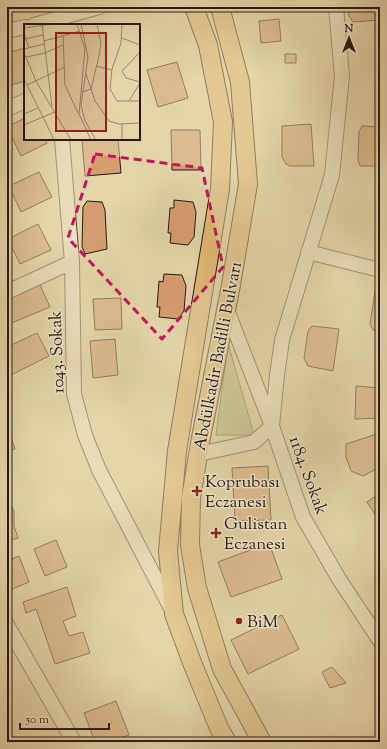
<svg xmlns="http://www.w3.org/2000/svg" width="387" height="749" font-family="'Sorts Mill Goudy',serif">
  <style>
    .green { fill: #b5bd88; stroke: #6f6b4c }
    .building { fill: #d59e71; stroke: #291910 }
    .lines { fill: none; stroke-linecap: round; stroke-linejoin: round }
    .minor-casing { stroke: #584836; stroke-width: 16 }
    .major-casing { stroke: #291910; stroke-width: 20 }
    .minor { stroke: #ede4c8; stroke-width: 14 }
    .major { stroke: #e2ba75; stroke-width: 18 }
    .marked { fill: none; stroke: #c2185b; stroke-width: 3; stroke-dasharray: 8 5; stroke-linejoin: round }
    .poi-dot { fill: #8f2418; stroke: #ede4c8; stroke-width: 1.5 }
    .labels { text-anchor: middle; stroke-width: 3; stroke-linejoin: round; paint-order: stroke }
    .street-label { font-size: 17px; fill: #291910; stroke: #ede4c8 }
    .poi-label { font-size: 17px; fill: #291910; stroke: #ede4c8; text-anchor: start }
    .inset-road { fill: none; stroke: #998a6c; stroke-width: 1 }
    .view { fill: #8f2418; fill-opacity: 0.15; stroke: #8f2418; stroke-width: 2 }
    .inset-edge { fill: none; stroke: #291910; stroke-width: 2 }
  </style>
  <rect width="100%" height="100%" fill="#e4d5aa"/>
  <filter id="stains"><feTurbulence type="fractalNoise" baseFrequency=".005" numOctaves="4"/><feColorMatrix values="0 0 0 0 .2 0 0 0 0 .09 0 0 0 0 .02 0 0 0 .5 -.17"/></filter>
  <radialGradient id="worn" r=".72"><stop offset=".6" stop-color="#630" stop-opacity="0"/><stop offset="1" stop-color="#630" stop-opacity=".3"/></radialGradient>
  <path class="green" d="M228,343L254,435H216Z"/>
  <path class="building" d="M273,7H285L286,9L273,10Z
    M348,7H380V20L353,22L349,16Z
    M279,19L281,41L261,43L259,21Z
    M25,48V81L7,86V53Z
    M285,54H296V63H285Z
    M177,62L188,98L158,107L147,70Z
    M25,118V139H45L47,143L21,156L7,127Z
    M311,124L314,166H290L286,164L282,157V126Z
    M362,126L380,127V166H360L358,160L359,132Z
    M171,130H200L201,170H172Z
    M118,139L121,173L85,176L82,140Z
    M39,172L52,197L21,212L9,186Z
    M174,200L193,202L196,212L194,237L188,245L170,243L171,233H168L170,208H174Z
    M87,201L102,202L105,210L107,249L85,254L82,247L83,207Z
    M38,224L51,250L20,264L8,239Z
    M164,274L182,275L186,286L184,311L178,319L159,317L160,307H157L159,281L163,282Z
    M40,285L50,307L7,325V300Z
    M378,289H380V331L373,330L370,324L375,292Z
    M121,298L122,329L95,330L93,299Z
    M312,326L339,329L333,371L308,366L304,358L308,331Z
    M37,333L49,356L7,377V347Z
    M115,339L118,375L93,378L90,341Z
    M356,386L380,388V418L355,419Z
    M7,425L15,449L7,452Z
    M377,434L380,442V467L363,476L351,471L346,457V444Z
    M268,466L271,520L235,521L232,468Z
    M380,493V522L367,502Z
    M7,495L14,512V526L18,538L7,541Z
    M56,540L67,567L45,576L34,549Z
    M269,543L282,579L231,597L218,562Z
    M19,556L29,582L8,591L7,561Z
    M67,587L76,616L63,621L69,636L83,632L90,653L55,664L36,609L26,613L23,602Z
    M282,615L299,649L248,674L231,640Z
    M332,667L346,683L330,688L322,672Z
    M116,701L129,735L110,742H95L84,713Z"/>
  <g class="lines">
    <g class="minor-casing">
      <path id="minor" d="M34,25L99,7
        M7,31L25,27
        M7,109L25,101
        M62,139L72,262L74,394L85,435L99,470L172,610
        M308,252L380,270
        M7,292L72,262
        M227,310L272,426L303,517L339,579L380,641
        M199,454L254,442L272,426L277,375L282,340L332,175L342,76L336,7
        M7,625L74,742"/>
    </g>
    <g class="major-casing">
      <path id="major" d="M194,7L208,45L223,122L220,189L177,451L168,551L174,614L193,665L219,728L227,742
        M220,7L240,82L248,184L231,285L200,443L191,498L190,545L197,588L222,669L262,742"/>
    </g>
    <use href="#minor" class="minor"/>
    <use href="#major" class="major"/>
  </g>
  <path d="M0 0H387V749H0ZM95,154L202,168L223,267L162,339L68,238Z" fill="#e4d5aa" fill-opacity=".55" fill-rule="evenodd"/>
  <path class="marked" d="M95,154L202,168L223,267L162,339L68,238Z"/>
  <g class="poi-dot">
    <path d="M195 485h4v4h4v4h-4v4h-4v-4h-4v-4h4z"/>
    <path d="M214 527h4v4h4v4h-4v4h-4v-4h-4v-4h4z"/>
    <circle cx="239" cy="621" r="4"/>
  </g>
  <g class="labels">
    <g class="street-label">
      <text transform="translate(56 352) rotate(-92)" y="6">1043. Sokak</text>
      <text transform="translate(217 356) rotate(-79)" y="6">Abdülkadir Badilli Bulvarı</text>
      <text transform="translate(309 475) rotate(70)" y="6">1184. Sokak</text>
    </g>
    <g class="poi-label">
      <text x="205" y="487">Koprubası<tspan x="205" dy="20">Eczanesi</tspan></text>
      <text x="224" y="529">Gulistan<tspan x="224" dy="20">Eczanesi</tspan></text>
      <text x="247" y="627">BiM</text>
    </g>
  </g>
  <g transform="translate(24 24)">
    <rect width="116" height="116" fill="#e4d5aa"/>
    <path class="inset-road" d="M18,0L28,83M53,0L61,25L55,90L67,116M57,0L64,33L57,81L61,97L72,116M98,0L97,19L88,45L86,65L93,77H116M0,4L28,0M0,9L5,24M39,12L41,61L54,89M98,14L116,21M1,15L19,11M20,17L56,7M0,25L20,20M116,28L98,47L102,54L116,58M0,29L12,57L47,116M2,33L21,29L39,21M72,42L88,46M62,50L71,77L85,97L95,100L116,99M0,55L19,93L0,101M3,61L41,43M58,68L67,65L75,32L77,19L73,0M105,77L116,59M0,90L14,84M30,116L19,93L31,88M98,116V100"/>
    <path class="view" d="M32,9H82V107H32Z"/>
    <rect width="116" height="116" class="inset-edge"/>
  </g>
  <rect width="387" height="749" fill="none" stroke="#e4d5aa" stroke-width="24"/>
  <rect x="8" y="8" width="371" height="733" fill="none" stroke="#291910" stroke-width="2"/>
  <rect x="12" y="12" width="363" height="725" fill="none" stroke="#291910"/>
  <g transform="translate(349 38)" stroke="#ede4c8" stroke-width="3" paint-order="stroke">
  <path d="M0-3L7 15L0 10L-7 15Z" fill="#291910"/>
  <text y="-6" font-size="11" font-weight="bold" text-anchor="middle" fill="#291910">N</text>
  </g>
  <path d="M20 723v6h89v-6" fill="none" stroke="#291910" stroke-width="2"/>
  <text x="26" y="723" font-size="12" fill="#291910" stroke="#ede4c8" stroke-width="3" paint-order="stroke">50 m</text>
  <rect width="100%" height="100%" filter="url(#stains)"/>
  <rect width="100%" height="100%" fill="url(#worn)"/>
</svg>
